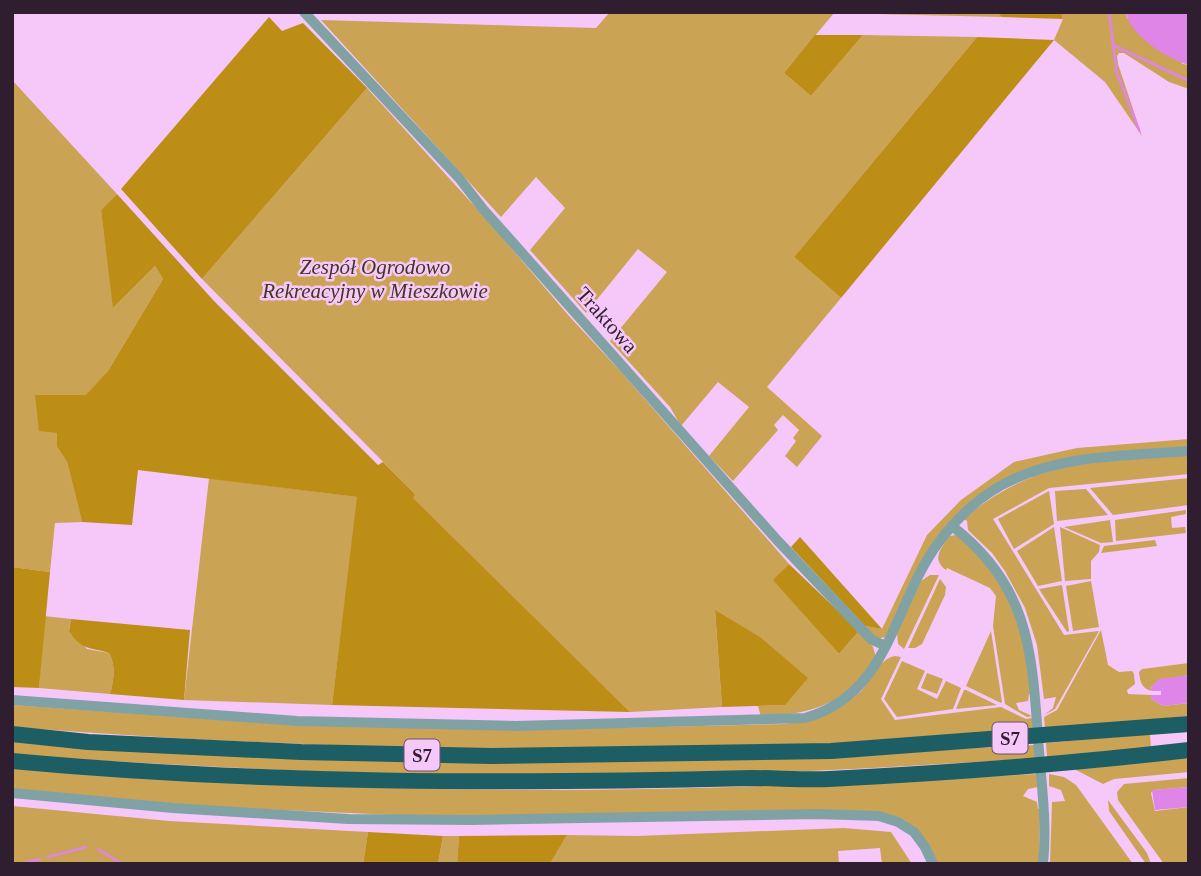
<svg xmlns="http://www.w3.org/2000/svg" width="1201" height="876" font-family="Georgia,serif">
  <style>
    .green { fill: #caa355 }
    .forest { fill: #bd8e16 }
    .water { fill: #df85e8 }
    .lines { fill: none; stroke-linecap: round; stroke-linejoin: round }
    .stream { stroke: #df85e8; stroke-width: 2.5 }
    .minor { stroke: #81a2a5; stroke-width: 10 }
    .highway { stroke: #1c5e64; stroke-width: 16 }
    .labels { text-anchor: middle; stroke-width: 5; stroke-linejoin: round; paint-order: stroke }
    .shield { fill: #f5c8f9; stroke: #6a516c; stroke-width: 2 }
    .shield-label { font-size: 19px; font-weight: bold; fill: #2e1e30 }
    .park-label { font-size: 21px; font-style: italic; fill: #433720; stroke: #f5c8f9 }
    .street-label { font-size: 21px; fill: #2e1e30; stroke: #f5c8f9 }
  </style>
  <rect width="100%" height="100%" fill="#f5c8f9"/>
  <path class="green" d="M610,12H996L1002,17L834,13L784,73L811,96L863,35L977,37L794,257L841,298L767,387L822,436L797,467L785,456L796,441L793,438L799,430L783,415L774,425L778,430L733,481L709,456L749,407L718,382L681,426L670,407L610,341L667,272L638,249L586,313L530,250L565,208L536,177L501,217L321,20L596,28Z
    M1061,12H1126L1127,18L1183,64L1189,65V89L1169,82L1124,53H1119L1117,56L1118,64L1142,136L1105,82L1054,40L1063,19Z
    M12,80L117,194L101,210L114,307L155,266L163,279L108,371L57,433V447L67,462L82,522L55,523L50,572L12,567Z
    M367,88L488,221L569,316L622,373L789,564L774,580L839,654L859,631L873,647L876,657C869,666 862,679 853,687C826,711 795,714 761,717L758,706L785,705L715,611L722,707L630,712L412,498L415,494L202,279Z
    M1189,439V447L1037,466L954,518L885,637L877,639L865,626L882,629L927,535L961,500L1014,462L1077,448Z
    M1189,455V474L1049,488L993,519L1064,635L1099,631L1055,709L1044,715L1053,708L1056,697L1044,699L1037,645L1025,608L1005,571L992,553L968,530L967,521L964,519C1035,457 1101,462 1189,455Z
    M209,478L358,497L332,705L184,700Z
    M1189,478V505L1113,515L1090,488Z
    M1086,489L1108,515L1057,521L1055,491Z
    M1049,491L1054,524L1014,549L998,519Z
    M1186,510V514L1171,517L1172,528L1185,527L1186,533L1116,541L1115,520Z
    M1110,520L1113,542L1101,543L1064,527Z
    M1054,527L1062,581L1038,586L1017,551Z
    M1060,527L1100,545L1099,552L1091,561V579L1065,581Z
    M957,535C986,559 1010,592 1021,629C1027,649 1028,673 1031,694H1029L1028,701L1016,703L1019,710L1032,716L1027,717L1005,704L993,626L996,596L990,588L947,568L946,570C931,559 941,549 949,536Z
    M1155,540L1157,546L1101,553L1104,546Z
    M930,575H939L904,649L898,644L897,633L921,581Z
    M940,579L946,587L945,595L922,644L915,648H908Z
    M1091,581L1099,627L1073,631L1066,586Z
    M1062,585L1069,631L1067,632L1039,589Z
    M44,616L71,619L69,630L87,649L109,653C116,665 114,680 110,694L39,688Z
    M1101,630L1108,665L1119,672L1132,671L1134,674L1135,684L1127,690L1128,694L1151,695V699L1163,706L1189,703V716L1045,729L1044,717L1057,710Z
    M991,631L1002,702L1001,703L966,686Z
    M895,656L901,657L881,699L895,720L1001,707L1026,719L1032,718L1033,730C920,738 808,747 695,749C467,752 239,745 12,727V705L185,717L612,728L783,724C810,722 843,709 862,690C872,679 879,659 895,656Z
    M902,661L925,671L917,689L937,699L946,681L961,688L953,709L897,717L884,699Z
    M1189,663V675L1159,680L1150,688L1152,691C1142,689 1140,682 1139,672L1142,669Z
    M927,673L943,679L937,694L921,688Z
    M964,690H966L997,705L956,709Z
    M1150,734L1151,749L1047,757L1046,743Z
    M12,740L476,763L777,759L1034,745L1036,758C883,768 730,777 577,777C388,777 200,767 12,755Z
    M1189,757V772L1114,779L1103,784L1076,770V768Z
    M12,767C139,774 266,784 392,788C607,794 822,785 1037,774L1038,787L1028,789L1023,796L1037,802L1038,809H1040L1039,864H938L905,820L394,815L214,807L12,790Z
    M1049,774L1064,777L1076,785L1133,864H1050L1052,802L1065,801L1061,790L1049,786Z
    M1189,778V787L1153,790L1151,793L1155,811L1189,807V864H1164L1118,800L1117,792L1124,784Z
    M1108,800L1147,853L1151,864H1146L1109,811Z
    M12,806L169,821L368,832L363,864H12Z
    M844,828L891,832L912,864H882L880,848L838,851L839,864H550L567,835L637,836Z
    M443,836H459L457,864H438Z"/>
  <path class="forest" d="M996,12H1061L1063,19L1002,17Z
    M269,17L282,31L303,23L367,88L202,279L121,189Z
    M815,35H863L811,96L784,73Z
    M977,37L1054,40L841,298L794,257Z
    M117,194L214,301L378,465L383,462L415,494L413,498L630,712L332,705L357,497L138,470L132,525L82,522L67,462L57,447V433L39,431L35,395H86L108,371L163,279L155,266L113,308L101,210Z
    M800,537L882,629L865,626L791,547Z
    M789,564L859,631L839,654L773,580Z
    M12,567L50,572L39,688L12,687Z
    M715,610L760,637L808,678L785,705L722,707Z
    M71,619L190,630L184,700L110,694C114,680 116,665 109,653C89,647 81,650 69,631Z
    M368,832L443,836L438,864H363Z
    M567,835L550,864H457L459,836Z"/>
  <path class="water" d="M1126,12H1189V65C1168,59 1129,35 1126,12Z
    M1189,675V703L1163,706L1151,699V695H1161V691H1152L1150,688L1159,679Z
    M1189,787V807L1155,810L1152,790Z"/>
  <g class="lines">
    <path class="stream" d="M1109,12L1113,45L1189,81
      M1113,45L1117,73L1139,130
      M98,849L122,864
      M48,857L86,847
      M20,864L40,859"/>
    <path class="minor" d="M304,12L459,178L483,209L777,540L872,640L886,646
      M952,526C1033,588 1032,659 1039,751C1042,789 1047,826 1043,864
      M12,700L297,721L516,726L805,718C891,694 893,603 939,542C956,519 977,499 1002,485C1058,454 1126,456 1189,451
      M12,793L173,808L348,819L471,820L818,814L879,816L898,822L914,832L925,847L933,864"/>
    <path class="highway" d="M12,734L88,742L301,752L491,756L831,751L1189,724
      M12,761C259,784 505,784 752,778C777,778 803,780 829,779C949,773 1069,764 1189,750"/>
  </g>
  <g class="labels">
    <g class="shield">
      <rect x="992.5" y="722.5" width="35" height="31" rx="5"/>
      <rect x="404.5" y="739.5" width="35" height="31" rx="5"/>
    </g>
    <g class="shield-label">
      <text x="1010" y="745">S7</text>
      <text x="422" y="762">S7</text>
    </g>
    <g class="park-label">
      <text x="375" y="274">Zespół Ogrodowo<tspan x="375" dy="24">Rekreacyjny w Mieszkowie</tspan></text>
    </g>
    <g class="street-label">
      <text transform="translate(607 320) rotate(48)" y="7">Traktowa</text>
    </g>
  </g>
  <rect width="1201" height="876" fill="none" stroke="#2e1e30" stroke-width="28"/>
</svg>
